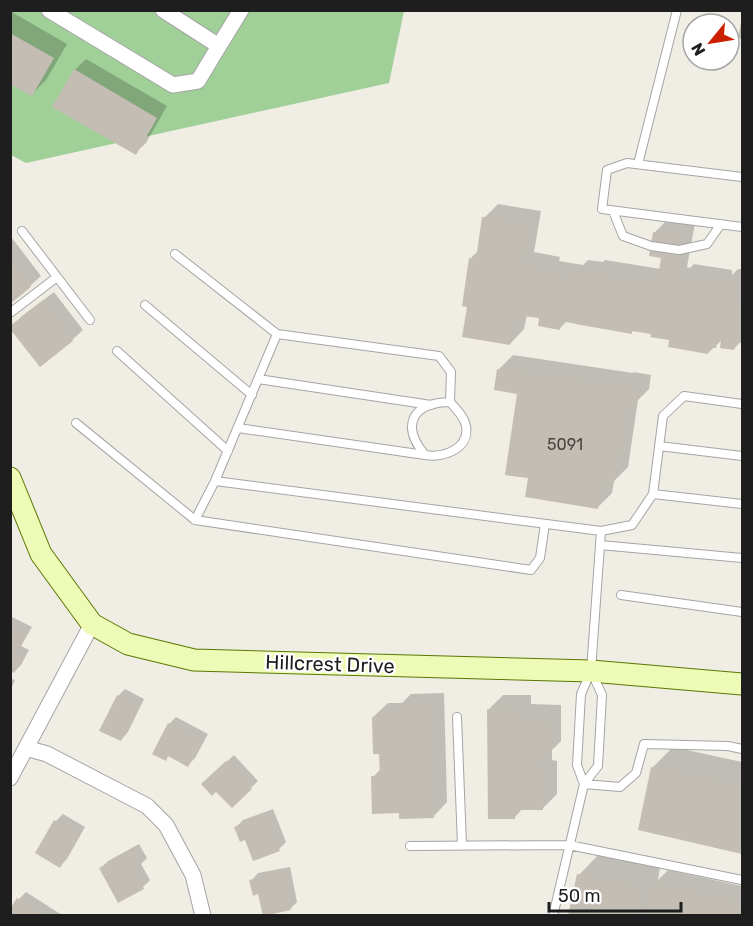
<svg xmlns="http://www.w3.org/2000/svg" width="753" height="926" font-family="Rubik,sans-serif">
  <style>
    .forest { fill: #a0d098 }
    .shadow { fill: #0003 }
    .building { fill: #c4bdb3 }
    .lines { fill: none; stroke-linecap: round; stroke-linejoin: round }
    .lane-casing { stroke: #a5a5a5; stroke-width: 10 }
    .street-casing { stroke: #a5a5a5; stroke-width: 17 }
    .secondary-casing { stroke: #5a7802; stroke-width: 23 }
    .lane { stroke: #fff; stroke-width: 8 }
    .street { stroke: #fff; stroke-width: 15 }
    .secondary { stroke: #edfbb6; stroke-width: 21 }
    .labels { text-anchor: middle; stroke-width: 4.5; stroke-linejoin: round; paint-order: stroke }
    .number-label { font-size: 16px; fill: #484643 }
    .street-label { font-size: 20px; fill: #1e1e1e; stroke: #fff }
  </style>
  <rect width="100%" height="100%" fill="#efede4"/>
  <path class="forest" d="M10,11H404L389,83L26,163L11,155Z"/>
  <path class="shadow" d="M10,11L67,44L46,80L32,94L10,82Z
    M86,59L167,106L146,143L135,153L75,70Z
    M498,204L541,211L534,252L560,257L559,261L583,265L588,260L603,262L605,260L661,269L663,257L654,233L669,218L695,223L687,267L690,268L694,264L732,270V275L738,269H742V340L734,349L723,339L708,353L653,333L634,330L632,332L567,321L560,328L540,317L527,315L524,329L510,344L469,305L471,258L478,251L484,218Z
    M12,238L41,276L30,286L10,302V239Z
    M54,292L83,330L72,340L11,327L22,316Z
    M513,355L633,373L634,372L651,375L649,389L638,400L628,467L614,481L612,493L598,507L530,477L518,392L499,369Z
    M10,616L32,627L21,646L29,650L21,665L14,672L10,670Z
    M10,678L15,680L10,691Z
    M125,689L144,699L128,732L121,740L118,696Z
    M444,693L447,802L433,817L400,811L373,777L381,769V752L373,717L388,703H402L411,694Z
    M503,695H531V704L561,705V741L552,750V760L557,761V794L542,809L523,808L515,817L489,709Z
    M176,717L208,734L195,758L188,765L170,755L165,759L169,724Z
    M673,747L742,762V852L639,829L653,767Z
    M234,755L258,781L232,806L216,790L203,784Z
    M273,809L286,842L279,849L246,838L236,827L243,820Z
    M63,814L85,827L67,859L60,866L56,821Z
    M139,844L147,858L141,864L150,880L143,887L101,868L108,861Z
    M599,854L660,868L658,880L668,870L742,886V916H570L579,875Z
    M290,867L297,902L290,909L259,893L251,881L258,873Z
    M26,892L62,915L13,916L19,899Z"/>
  <path class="building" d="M741,22H742V39L738,38Z
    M10,33L54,58L32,96L10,84Z
    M74,69L157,118L136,155L52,107Z
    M482,217L527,225L521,266L547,271L546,275L572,279L573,273L589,276V274L657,285L661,258L649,256L653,232L681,237L674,281L678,282V278L719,284L718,291H721L723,282L736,284L733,301L742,303V343L736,342L734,350L720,348L721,340H717L716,348L709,347L708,354L668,347L669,340L650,337L651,334L632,331V334L581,325L566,322L567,318L562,317L560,330L538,326L539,318L516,315L510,345L462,337L467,307L462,306L469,258L476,259Z
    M10,260L31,287L10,304Z
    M42,301L73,341L40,367L10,329V326Z
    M497,369L618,387L619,386L638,389L635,405L618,402L617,411L625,413L614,483L602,481L598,509L525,497L528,478L505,475L517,394L494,390Z
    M10,626L26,634L15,653L23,657L14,673L10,671Z
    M117,695L138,706L121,741L99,731Z
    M431,707L434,818L399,819V813L372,814L371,776H380L379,754H373L372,717L395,716V708Z
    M487,709H517V718H547L548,756H538V774H543V810H515V819H488Z
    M168,723L202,742L188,767L168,756L166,761L152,754Z
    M226,761L252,789L232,808L216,792L212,796L201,784Z
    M651,767L742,787V854L638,830Z
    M266,815L280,851L253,861L245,840L240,842L234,827Z
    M54,820L79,835L60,868L35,853Z
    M132,850L141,866L134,870L144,889L118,903L99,868Z
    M283,873L291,910L263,916L258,894L253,896L249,880Z
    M577,874L641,888L635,916H568Z
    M652,883L742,903V916H645Z
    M17,898L45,916H10V909Z"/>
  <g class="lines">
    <g class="lane-casing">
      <path id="lane" d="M638,164L677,10
        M742,177L627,163L607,170L602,209L742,227
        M613,211L623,236L651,246L679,250L707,244L721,224
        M22,231L90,320
        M175,254L277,334
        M145,305L252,395
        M10,313L57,277
        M117,351L228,451
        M258,379L431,405
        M450,402C411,403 401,426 425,455C443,458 470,449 466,426C464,416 456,409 450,402L451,372L439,356L277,334L215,481L601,531L591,671L581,694L577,765L584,784
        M76,423L195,520L215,481
        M238,428L425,455
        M659,446L742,456
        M653,494L742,504
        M195,520L531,570L540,558L545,524
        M601,531L632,525L653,494L663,416L684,396L742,404
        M600,545L742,558
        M621,595L742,612
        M457,717L462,845
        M584,784L620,787L636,773L644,744L728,746L742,749
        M410,846L569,845L742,880
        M553,916L584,784L598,766L602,695L592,673"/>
    </g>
    <g class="street-casing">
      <path id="street" d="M49,10L173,85L198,81L219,46
        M163,10L219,46L241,10
        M26,748L47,754L147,806L166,825L193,875L203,916
        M10,778L92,624"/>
    </g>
    <g class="secondary-casing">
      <path id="secondary" d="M10,478L41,554L92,624L128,644L194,660L591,671L742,684"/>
    </g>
    <use href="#lane" class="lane"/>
    <use href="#street" class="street"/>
    <use href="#secondary" class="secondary"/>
  </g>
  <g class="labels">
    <g class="number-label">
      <text x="565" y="450">5091</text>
    </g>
    <g class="street-label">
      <text transform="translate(330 664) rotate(2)" y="7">Hillcrest Drive</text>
    </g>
  </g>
  <rect width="753" height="926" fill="none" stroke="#1e1e1e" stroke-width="24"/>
  <g transform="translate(711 42) rotate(240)"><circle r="28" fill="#ffffff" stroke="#a5a5a5" stroke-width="1.5"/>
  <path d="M0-4.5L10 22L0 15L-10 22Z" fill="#cc1f00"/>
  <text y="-9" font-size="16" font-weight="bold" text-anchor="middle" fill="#1e1e1e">N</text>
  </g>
  <path d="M549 902v9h132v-9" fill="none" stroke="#1e1e1e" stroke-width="3"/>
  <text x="558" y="902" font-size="18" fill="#1e1e1e" stroke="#ffffff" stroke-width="4.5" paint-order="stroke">50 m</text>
</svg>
